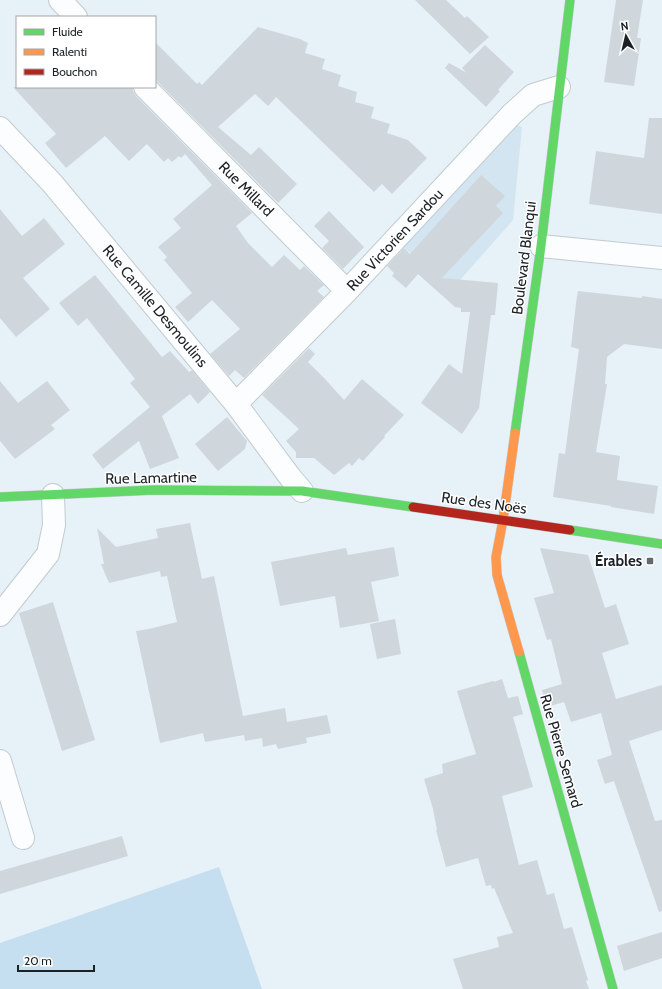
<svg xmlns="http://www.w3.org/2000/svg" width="662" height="989" font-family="Cabin,sans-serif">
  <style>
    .built { fill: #d3e5f1 }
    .green { fill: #c5dff0 }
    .building { fill: #cfd7dc }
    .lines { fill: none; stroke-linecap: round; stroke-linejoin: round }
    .street-casing { stroke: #c3cbd0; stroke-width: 24 }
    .fast-casing { stroke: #c3cbd0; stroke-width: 10 }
    .slow-casing { stroke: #c3cbd0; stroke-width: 10 }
    .jam-casing { stroke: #c3cbd0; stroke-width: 10 }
    .street { stroke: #fbfdfe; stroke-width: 22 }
    .fast { stroke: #63d668; stroke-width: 9 }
    .slow { stroke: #ff974d; stroke-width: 9 }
    .jam { stroke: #b3261e; stroke-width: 9 }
    .poi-dot { fill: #626a6f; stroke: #fff; stroke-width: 1.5 }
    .labels { text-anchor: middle; stroke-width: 3; stroke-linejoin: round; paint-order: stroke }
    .street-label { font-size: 15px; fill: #1b2125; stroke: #fff }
    .poi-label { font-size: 15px; font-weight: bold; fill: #1b2125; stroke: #fff; text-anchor: end }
  </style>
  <rect width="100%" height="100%" fill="#e7f1f8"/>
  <path class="built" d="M513,124L522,127L513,220L452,289L401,245Z"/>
  <path class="green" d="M219,867L262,989H0V943Z"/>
  <path class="building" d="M415,0H446L465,18L467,16L489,37L470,54Z
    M616,0H643L637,38H641L634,86L604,82Z
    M258,27L300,39L308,43L305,53L325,59L322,69L341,75L338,86L357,92L355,102L374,107L371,118L390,124L387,133L408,140L427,158L392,194L382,184L374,192L276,97L268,106L255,94L218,127L251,155L259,147L297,184L278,203L155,79V42L197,84L199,82L202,85Z
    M485,45L514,72L498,90L500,91L486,107L445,68L449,63L467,73L462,68Z
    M13,87H133V91L136,96L252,213L236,226L248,243L272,267L284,255L300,270L304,266L324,285L317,291L324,297L244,378L235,370L229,376L210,354L240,329L212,300L188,322L175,307L192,293L164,260L167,257L158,247L181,228L173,219L212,185L185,154L181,158L179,156L172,162L168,158L164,162L147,144L129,161L105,136L66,168L45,143L56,134Z
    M649,118H662V214L589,204L596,151L644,158Z
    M481,175L505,196L496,206L503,213L442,278L498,283L495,315H491L479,408L462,434L421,403L449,364L462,374L470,312H461V308L455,307L418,274L406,288L392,276L394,273L387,266L404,248L410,254Z
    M0,209L22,236L44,218L65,244L23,278L50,309L16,337L0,318Z
    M329,211L364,247L343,269L322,248L329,241L314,226Z
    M95,275L162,357L170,351L189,372L192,370L210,392L198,404L190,394L162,416L179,458L150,469L139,441L103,469L92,455L150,407L130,383L135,379L87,318L78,326L59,303Z
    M578,291L642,298V296L662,299V349L624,344L607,357L605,384H607L596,452L620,456L617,480L658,486L654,514L611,507V506L553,497L559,453L565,454L579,349L571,347L576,303Z
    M309,348L315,354L308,362L325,379L344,400L362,379L404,415L384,436L385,437L363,461L359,458L352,466L349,463L334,475L314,458H296V452L286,441L299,429L262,395Z
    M0,381L18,403L47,381L70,410L51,425L55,429L15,459L0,441Z
    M227,417L247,441L245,449L218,471L195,444Z
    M190,523L202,579L214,576L243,716L285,708L287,722L327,715L331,733L306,738L307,743L278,749L276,744L263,747L262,738L245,741L244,735L205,742L203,733L160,743L136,631L149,629L177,622L167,576L161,577L160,571L109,583L101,564H104L97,528L116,547L158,538L156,529Z
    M394,547L399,576L371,582L379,621L340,628L335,596L280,606L271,562L346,548L348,555Z
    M540,548L588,555L605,608L616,604L629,644L602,653L616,699L662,685V730L629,741L655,821L662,820V911L659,912L614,781L605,784L597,760L612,755L601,713L571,722L564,702L547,707L542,690L562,684L551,639L547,640L534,598L554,593Z
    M53,602L95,740L62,751L19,613Z
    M395,619L401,654L377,659L370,624Z
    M502,679L508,698L518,696L523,714L513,717L533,787L502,796L519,865L537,860L547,895L554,893L564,929L572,927L588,980L586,981L589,989H463L453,959L499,947L497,937L513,933L494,888L492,889L491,885L486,886L478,858L446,867L436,830H437L433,809L424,779L443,773L442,764L476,754L457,691L493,681L494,682Z
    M122,836L128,856L0,894V871Z
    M662,932V958L624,971L617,946Z"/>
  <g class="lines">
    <g class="street-casing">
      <path id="street" d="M60,0L76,17
        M145,87L347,291
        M0,128L52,183L236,404L290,477L302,491
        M541,246L662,258
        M236,404L347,291L512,114L533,95L559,87
        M0,615L48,554L54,525L53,495
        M0,761L23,838"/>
    </g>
    <g class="fast-casing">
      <path id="fast" d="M515,433L541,246L570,0
        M0,497L154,490L302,491L413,507
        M570,530L662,544
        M519,652L613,989"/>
    </g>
    <g class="slow-casing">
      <path id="slow" d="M515,433L503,520L496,557L497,575L519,652"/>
    </g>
    <g class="jam-casing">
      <path id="jam" d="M413,507L570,530"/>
    </g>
    <use href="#street" class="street"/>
    <use href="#fast" class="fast"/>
    <use href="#slow" class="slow"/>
    <use href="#jam" class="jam"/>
  </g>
  <rect class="poi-dot" x="646" y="557" width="8" height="8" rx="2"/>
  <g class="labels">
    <g class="street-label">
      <text transform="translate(246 189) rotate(45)" y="5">Rue Millard</text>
      <text transform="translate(395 240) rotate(-47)" y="5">Rue Victorien Sardou</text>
      <text transform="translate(524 258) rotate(-83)" y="5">Boulevard Blanqui</text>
      <text transform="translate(155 306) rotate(50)" y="5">Rue Camille Desmoulins</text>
      <text transform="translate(151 478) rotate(-1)" y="5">Rue Lamartine</text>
      <text transform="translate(484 503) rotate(8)" y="5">Rue des Noës</text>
      <text transform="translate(561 751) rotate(74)" y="5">Rue Pierre Semard</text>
    </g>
    <g class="poi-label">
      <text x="642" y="566">Érables</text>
    </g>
  </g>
  <rect x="16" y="16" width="140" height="72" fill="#ffffff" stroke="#a4a6a8"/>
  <rect x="24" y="29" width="20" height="6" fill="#63d668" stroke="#a4a6a8"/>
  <text x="52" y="36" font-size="12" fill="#1b2125">Fluide</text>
  <rect x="24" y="49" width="20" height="6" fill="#ff974d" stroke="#a4a6a8"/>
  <text x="52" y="56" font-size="12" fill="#1b2125">Ralenti</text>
  <rect x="24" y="69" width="20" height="6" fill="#b3261e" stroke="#a4a6a8"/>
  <text x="52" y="76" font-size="12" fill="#1b2125">Bouchon</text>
  <g transform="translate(626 36) rotate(352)" stroke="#ffffff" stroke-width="3" paint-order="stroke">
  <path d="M0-3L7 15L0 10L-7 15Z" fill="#1b2125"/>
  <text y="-6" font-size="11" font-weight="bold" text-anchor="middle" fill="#1b2125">N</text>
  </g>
  <path d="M18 965v6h76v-6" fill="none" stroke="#1b2125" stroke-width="2"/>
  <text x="24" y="965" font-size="12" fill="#1b2125" stroke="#ffffff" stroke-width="3" paint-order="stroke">20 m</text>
</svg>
